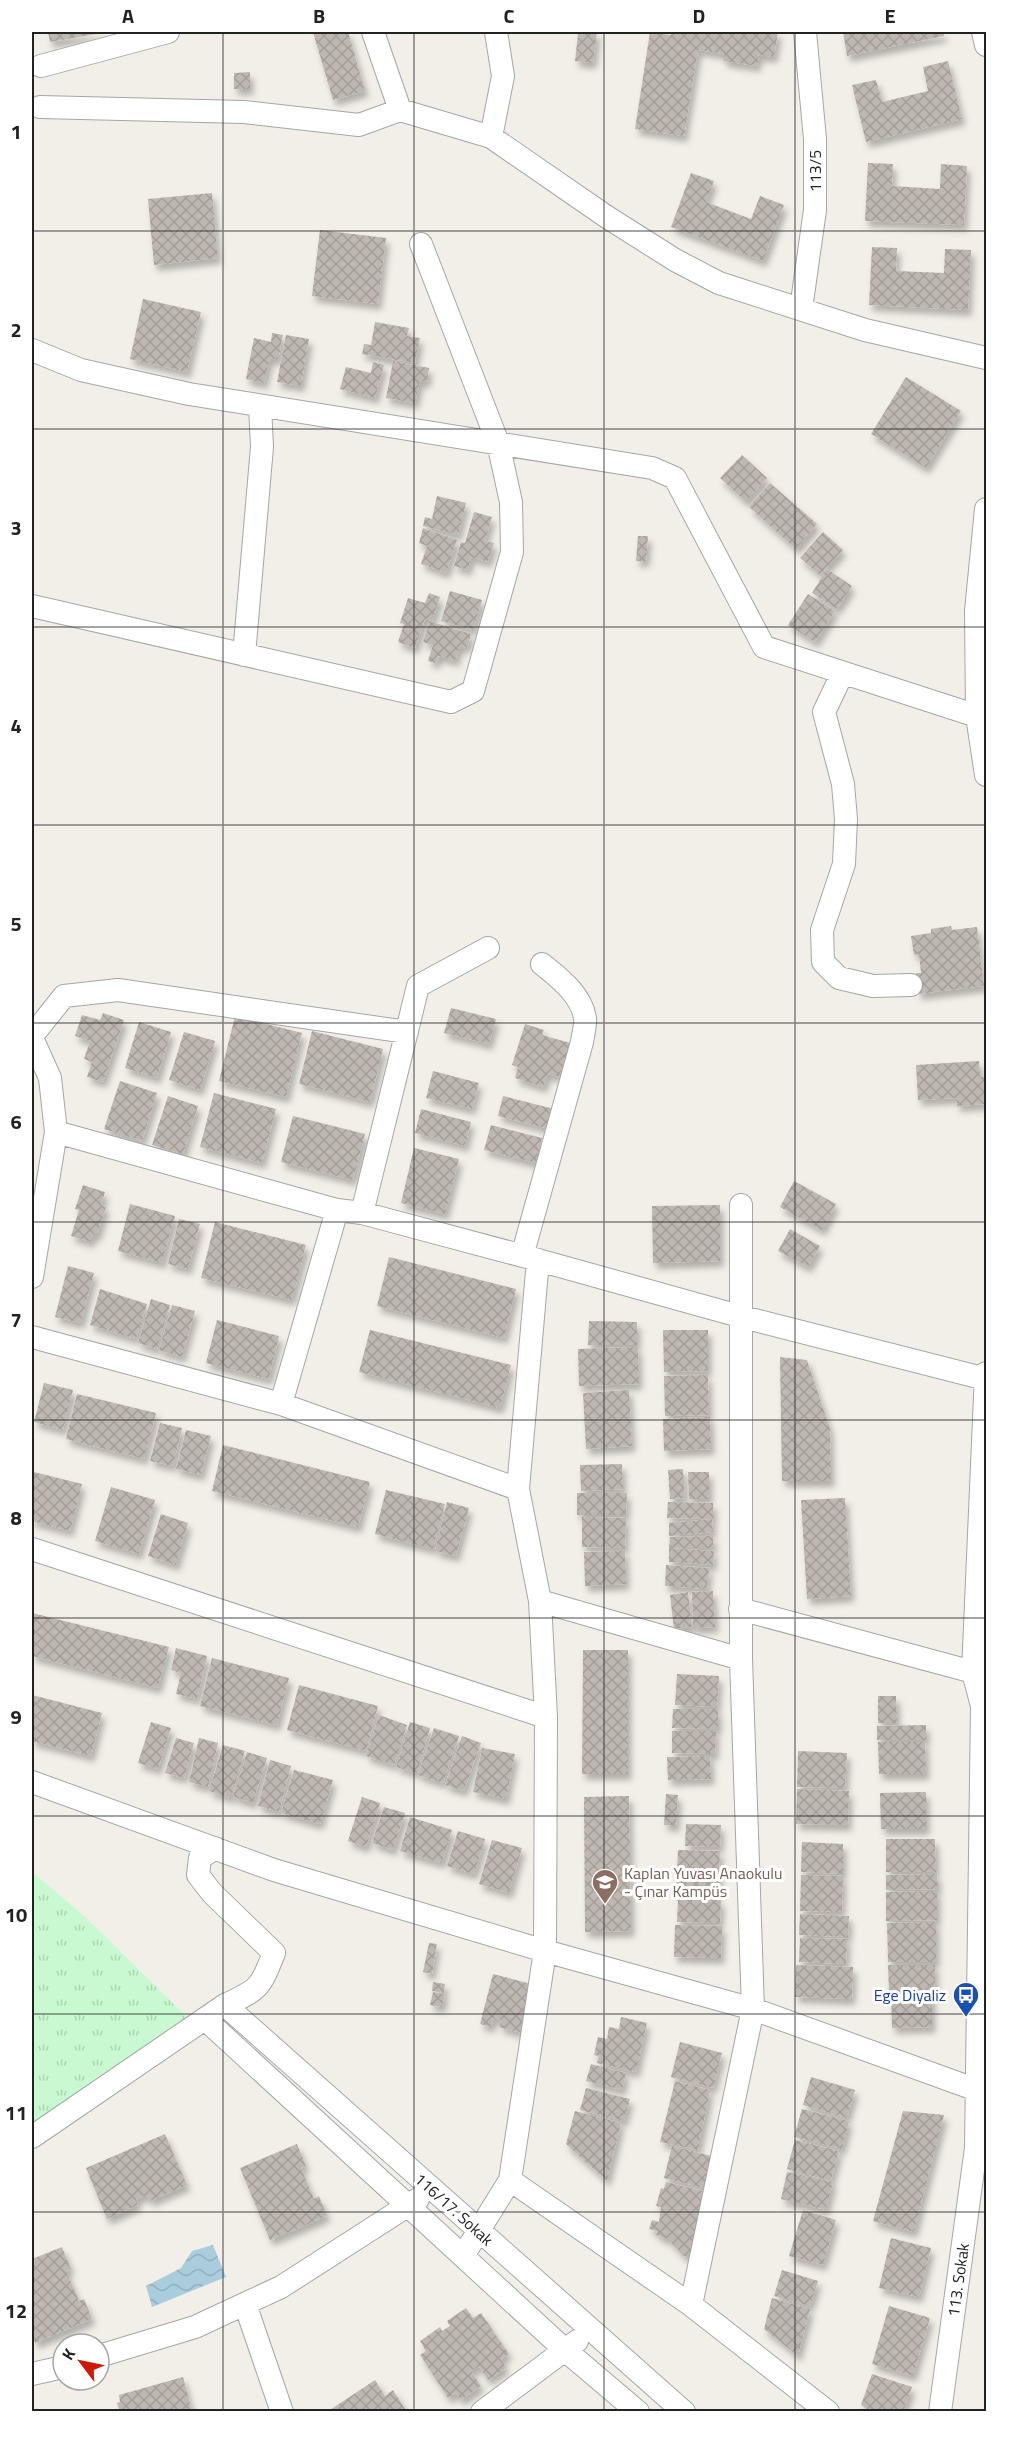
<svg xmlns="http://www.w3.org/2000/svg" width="1018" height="2443" font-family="'Titillium Web',sans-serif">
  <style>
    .park { fill: url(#park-tufts) }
    .water { fill: url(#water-waves) }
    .building { fill: url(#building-cross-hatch); filter: url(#shadow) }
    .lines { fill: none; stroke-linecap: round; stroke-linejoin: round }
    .minor-casing { stroke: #a6a6a6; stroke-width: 24 }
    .minor { stroke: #fff; stroke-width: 22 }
    .grid { fill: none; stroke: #222; stroke-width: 1.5; stroke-opacity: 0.55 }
    .labels { text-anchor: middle; stroke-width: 6; stroke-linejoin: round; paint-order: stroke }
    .street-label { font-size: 16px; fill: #222; stroke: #fff }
    .education-label { font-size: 16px; fill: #785e54; stroke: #fff; text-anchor: start }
    .transit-label { font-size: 16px; fill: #164399; stroke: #fff; text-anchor: end }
    .neatline { fill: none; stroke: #222; stroke-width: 2 }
    .grid-label { font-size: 20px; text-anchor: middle; font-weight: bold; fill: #222 }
  </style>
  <defs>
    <pattern id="park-tufts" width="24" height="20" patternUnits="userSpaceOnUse" patternTransform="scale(1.5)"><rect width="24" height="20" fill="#c8f9d0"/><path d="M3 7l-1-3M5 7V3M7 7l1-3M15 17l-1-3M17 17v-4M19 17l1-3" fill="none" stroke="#acd5b2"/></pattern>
    <pattern id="water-waves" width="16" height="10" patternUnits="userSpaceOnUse" patternTransform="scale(1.5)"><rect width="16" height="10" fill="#aacdde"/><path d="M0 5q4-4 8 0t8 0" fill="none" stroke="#92b0be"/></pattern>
    <pattern id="building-cross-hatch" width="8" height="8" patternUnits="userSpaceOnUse" patternTransform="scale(1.5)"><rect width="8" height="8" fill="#bfb8b2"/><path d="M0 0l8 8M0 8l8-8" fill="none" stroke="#a49e99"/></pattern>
    <filter id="shadow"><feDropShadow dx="3.5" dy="6" stdDeviation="3" flood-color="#0004"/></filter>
  </defs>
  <rect width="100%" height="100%" fill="#f2efe8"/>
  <path class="park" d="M32,1872L82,1914L187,2017L32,2130Z"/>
  <path class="water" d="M213,2245L226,2277L152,2307L146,2286L181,2268L192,2251Z"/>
  <path class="building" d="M48,32H102V33L50,42Z
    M313,32H348L365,91L333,100Z
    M573,32H597L593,63L575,61L578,34Z
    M650,32L671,35V32H778L774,57L759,55L757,66L723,61L724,54L698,50L684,136L635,129Z
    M843,32H944V36L847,56Z
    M948,61L962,119L866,142L852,85L876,80L882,102L928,91L923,67Z
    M250,72V89H234V73Z
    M868,163L893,164L892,186L940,189L941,164L967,166L964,225L865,221Z
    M691,173L714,181L706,202L751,219L760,196L784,205L763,261L671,227Z
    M212,193L218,258L154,265L148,199Z
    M320,230L386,238L378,304L312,296Z
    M872,247L897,248L896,271L944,273L945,249L971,250L968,310L869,305Z
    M143,299L201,312L187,372L130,359Z
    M375,322L409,328L407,336L420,338L415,363L362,354L364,344L371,345Z
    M272,333L283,335L278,360L270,358L264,383L246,379L254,338L271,342Z
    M286,335L309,339L301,386L277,382Z
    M393,361L429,368L427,382L420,381L415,403L386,398Z
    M373,362L384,365L375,398L340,389L346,367L371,373Z
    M906,377L961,411L926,468L871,434Z
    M742,455L767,478L746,502L720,478Z
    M770,483L817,524L796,549L749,507Z
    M437,496L466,503L458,535L423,526L425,517L432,519Z
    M474,512L492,517L485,541L494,543L488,562L471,557L468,570L454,566L461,542L465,543Z
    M423,528L457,540L446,573L421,564L427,546L419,543Z
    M823,532L843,550L820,575L800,558Z
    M638,536H648L646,561H636Z
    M827,569L852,586L837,609L812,593Z
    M450,591L482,600L473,630L441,621Z
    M429,593L440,597L432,622L471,634L467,648L460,646L455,661L439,656L436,663L428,661L433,645L423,642L430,620L425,619L415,648L398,642L404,624L400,623L408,598L425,603Z
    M808,594L835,611L815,642L788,625Z
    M951,926L952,930L977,927L984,986L918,994L916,973H921L919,954L914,955L911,936L931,933V929Z
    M451,1008L496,1019L489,1044L444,1033Z
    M103,1013L124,1020L103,1082L87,1077L92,1062L84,1059L90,1041L75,1036L82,1015L100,1020Z
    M235,1016L302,1033L286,1097L219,1081Z
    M139,1022L171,1032L157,1078L125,1068Z
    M525,1024L544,1030L542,1035L570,1043L559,1077L548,1074L543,1087L515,1078L518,1067L512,1065Z
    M312,1031L383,1049L370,1102L299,1084Z
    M184,1032L215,1041L200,1090L169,1080Z
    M979,1061L980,1077H984L985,1104L957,1106L956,1098L918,1100L916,1065Z
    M433,1071L479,1083L472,1109L426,1098Z
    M120,1081L157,1093L142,1141L104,1129Z
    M214,1093L276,1109L262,1163L200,1147Z
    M168,1096L198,1106L183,1154L152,1145Z
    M503,1096L554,1109L549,1129L498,1116Z
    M421,1109L471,1122L465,1146L415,1133Z
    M293,1116L365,1134L353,1180L281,1162Z
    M491,1125L542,1138L536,1163L484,1150Z
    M414,1148L459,1159L445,1214L401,1203Z
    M794,1181L836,1204L822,1230L780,1207Z
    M83,1185L105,1192L101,1205L106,1207L97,1236L93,1234L91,1242L71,1236L79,1210L75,1209Z
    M130,1204L175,1216L162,1263L118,1251Z
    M720,1205V1261L653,1263L652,1206Z
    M179,1219L200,1224L188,1269L168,1264Z
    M215,1222L306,1245L292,1300L201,1278Z
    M790,1229L820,1246L808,1267L778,1251Z
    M389,1257L516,1289L504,1338L377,1306Z
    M68,1266L94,1273L81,1323L55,1317Z
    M100,1289L147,1304L136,1339L90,1325Z
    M151,1299L170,1305L157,1349L138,1343Z
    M172,1305L195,1311L182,1357L159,1350Z
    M217,1320L279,1336L269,1379L206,1363Z
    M589,1321L637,1322V1345H588Z
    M370,1330L511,1365L500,1408L359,1372Z
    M663,1330H708V1371L664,1372Z
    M638,1347L639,1384L579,1386L578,1349Z
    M780,1357L807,1360L830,1429L831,1481H782Z
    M708,1375L709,1415L665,1416L664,1376Z
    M44,1383L73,1390L63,1430L34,1422Z
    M629,1390L632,1446L586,1449L583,1393Z
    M77,1394L156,1413L144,1459L66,1439Z
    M710,1417L711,1449L664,1451L663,1419Z
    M160,1423L182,1428L173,1466L150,1461Z
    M186,1430L211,1436L201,1475L176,1469Z
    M223,1445L370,1482L358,1527L212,1491Z
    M622,1464L623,1489L581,1491L580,1465Z
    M683,1469L685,1498L670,1499L668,1470Z
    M34,1472L82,1484L70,1531L32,1521Z
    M688,1472H709V1499H689Z
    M111,1487L155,1500L139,1554L95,1541Z
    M386,1490L445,1504L433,1549L375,1534Z
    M577,1493H627L626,1515H577Z
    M845,1498L851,1596L807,1599L801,1500Z
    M447,1502L469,1508L456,1556L435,1551Z
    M668,1502L713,1503V1519L667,1518Z
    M161,1514L188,1523L176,1565L148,1556Z
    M582,1517L626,1518L625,1548L582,1547Z
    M712,1519L713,1532L669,1536V1523Z
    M713,1536V1548H669L670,1537Z
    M669,1548L714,1551L713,1565L669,1562Z
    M625,1551L626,1584L585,1586L584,1552Z
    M666,1565L709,1568L707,1589L665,1586Z
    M713,1591L715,1627L693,1628L692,1592Z
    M688,1592L692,1627L674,1629L670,1595Z
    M32,1613L169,1647L158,1688L32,1656Z
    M176,1648L207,1656L197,1699L176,1694L181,1673L171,1670Z
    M583,1650H628V1774H582Z
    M212,1658L289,1678L277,1725L200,1706Z
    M677,1674L719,1676L717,1707L675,1705Z
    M299,1685L378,1706L366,1751L287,1730Z
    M32,1695L102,1713L91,1756L32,1741Z
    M878,1696H896L897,1723H878Z
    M673,1709H718V1729L672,1728Z
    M379,1715L407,1725L394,1765L366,1756Z
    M151,1722L171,1728L158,1769L138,1763Z
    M410,1722L430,1728L417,1773L396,1767Z
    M926,1725V1740H877V1726Z
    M434,1728L459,1736L443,1783L418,1775Z
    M672,1731H716L715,1754L672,1753Z
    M462,1736L481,1743L464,1791L445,1785Z
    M176,1738L194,1743L184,1778L165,1773Z
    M199,1738L218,1743L208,1787L189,1782Z
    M878,1742H925L926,1774H879Z
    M223,1745L245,1751L231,1798L209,1791Z
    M482,1748L515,1754L506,1799L473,1792Z
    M798,1751L847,1753L845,1788L797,1787Z
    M247,1752L267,1758L253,1803L233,1797Z
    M710,1756L711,1779L668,1780L667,1757Z
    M270,1760L291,1766L279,1812L258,1806Z
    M294,1770L333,1780L320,1824L281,1813Z
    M797,1789L849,1791L848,1825L796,1824Z
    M926,1792V1829H881L880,1793Z
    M666,1794L678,1795L676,1826L664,1825Z
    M629,1796L631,1931L585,1932L584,1797Z
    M362,1797L380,1803L366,1847L348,1841Z
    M384,1807L405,1813L393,1850L372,1843Z
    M410,1817L452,1830L442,1863L400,1851Z
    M686,1824L721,1825L720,1847L685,1846Z
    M458,1831L485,1839L474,1874L447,1866Z
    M886,1839H935L936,1872H886Z
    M492,1840L522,1848L509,1893L479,1884Z
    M802,1842L843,1844V1874L801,1872Z
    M678,1850L720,1851L718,1895L676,1894Z
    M937,1874L938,1889L886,1890V1875Z
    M801,1875L843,1876L842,1912L800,1911Z
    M937,1891V1920L886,1921V1892Z
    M678,1899L721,1900L720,1923L677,1922Z
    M800,1914L849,1916L848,1937L799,1935Z
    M936,1922V1962H888L887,1923Z
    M675,1925L722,1926L721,1958L674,1957Z
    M800,1938L847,1939L846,1964L799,1962Z
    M429,1943L437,1944L432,1974L423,1972Z
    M796,1965L853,1967L852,1999L795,1997Z
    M888,1965H935V1992L889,1993Z
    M493,1974L535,1985L522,2033L499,2027L501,2020L494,2018L491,2027L480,2024Z
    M433,1982L445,1984L444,1993L432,1991Z
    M433,1992L445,1994L442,2007L430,2005Z
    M932,1994V2027L892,2028L891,1995Z
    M621,2017L647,2023L636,2072L597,2063L599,2056L594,2055L598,2037L607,2039L609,2027L619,2029Z
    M680,2042L722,2053L713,2088L671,2077Z
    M591,2064L626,2073L622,2090L586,2081Z
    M811,2077L855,2090L847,2118L803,2105Z
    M675,2081L710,2090L698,2150L660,2142Z
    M586,2088L630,2099L624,2121L580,2110Z
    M802,2109L849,2121L842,2149L794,2137Z
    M575,2111L621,2123L607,2181L566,2144Z
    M903,2111L944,2115L914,2232L873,2221Z
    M165,2134L187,2185L150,2201L147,2195L136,2199L138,2205L107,2219L86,2168Z
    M795,2140L839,2151L831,2181L787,2169Z
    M297,2144L306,2166L301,2168L314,2199L319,2196L327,2216L270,2240L240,2168Z
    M672,2146L715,2157L707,2189L664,2178Z
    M787,2172L833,2182L826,2210L781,2199Z
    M666,2182L707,2192L693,2258L684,2256L668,2239L656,2235L657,2231L649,2229L652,2220L659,2222L661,2207L656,2206L661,2188L664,2189Z
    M803,2210L836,2220L823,2265L789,2256Z
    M891,2238L931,2248L919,2297L879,2288Z
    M62,2247L71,2269L66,2271L79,2301L84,2299L92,2319L35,2343L32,2334V2259Z
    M782,2270L818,2281L810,2306L774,2296Z
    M772,2298L810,2309L798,2356L764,2329Z
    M889,2306L930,2318L913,2376L872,2364Z
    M466,2308L473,2318L481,2313L509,2354L501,2359L506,2368L488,2380L479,2366L471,2371L481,2386L461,2400L456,2393L448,2398L420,2355L426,2351L420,2341L440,2327L442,2331L450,2326L447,2321Z
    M872,2374L912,2387L903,2412H871L861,2405Z
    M183,2377L192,2412H120L117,2403L120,2402L119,2395Z
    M375,2380L385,2396L393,2390L407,2412H331L330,2410Z"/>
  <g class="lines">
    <g class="minor-casing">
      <path id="minor" d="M373,32L400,110
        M983,32L986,45
        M41,66L168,32
        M40,107L244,112L359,125L400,110L491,137L607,217L675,260L719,283L865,330L986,358
        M491,137L503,76L496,32
        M801,309L815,210V139L805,32
        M32,350L81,370L189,394L652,468L675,478L764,647L977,716
        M986,509L976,611L977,716L986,775
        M32,606L451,702L473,691L512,552L511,502L498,443L421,244
        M244,655L262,447L260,406
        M842,674L824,712L843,784L846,819L844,864L822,930L823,962L839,978L873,986L911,985
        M32,1036L64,996L118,990L407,1032
        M32,1038L50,1078L56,1132L32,1277
        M56,1132L337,1210L362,1213L538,1260L518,1489L540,1601L546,1717L545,1951L510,2180L463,2256
        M741,1205V1659L753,2009L691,2305L828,2412
        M362,1213L418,986L488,948
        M522,1256L582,1042C583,1034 586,1025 585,1018C581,994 559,978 542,964
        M538,1260L739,1316L986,1379
        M32,1337L281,1404L518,1489
        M281,1404L337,1210
        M32,1549L546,1717
        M540,1601L741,1659
        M740,1609L973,1672
        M32,1782L274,1870L545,1951L753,2009L977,2090
        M225,2005L684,2412
        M206,2020L565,2350L638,2412
        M32,2137L225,2005C260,1989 260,1988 274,1953L212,1893L198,1875L200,1858L215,1848
        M510,2180L691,2305
        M245,2304L282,2412
        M99,2356L195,2327L281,2287L418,2199
        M32,2374L63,2367
        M482,2412L577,2341
        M940,2412L976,2148L982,1706L973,1672L986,1373"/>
    </g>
    <use href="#minor" class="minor"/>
  </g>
  <path class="grid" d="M223,32V2412M414,32V2412M604,32V2412M795,32V2412M32,231H986M32,429H986M32,627H986M32,825H986M32,1023H986M32,1222H986M32,1420H986M32,1618H986M32,1816H986M32,2014H986M32,2212H986"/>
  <defs>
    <g id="school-pin" transform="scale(1.35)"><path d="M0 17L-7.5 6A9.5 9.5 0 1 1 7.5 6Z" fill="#8d6e63" stroke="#fff"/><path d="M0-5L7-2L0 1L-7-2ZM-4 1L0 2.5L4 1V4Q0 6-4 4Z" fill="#fff"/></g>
    <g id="bus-pin" transform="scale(1.35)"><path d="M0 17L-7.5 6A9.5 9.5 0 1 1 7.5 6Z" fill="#1a4fb4" stroke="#fff"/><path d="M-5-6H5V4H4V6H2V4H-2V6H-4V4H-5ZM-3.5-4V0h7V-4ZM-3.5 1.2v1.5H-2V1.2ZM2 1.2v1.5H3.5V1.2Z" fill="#fff"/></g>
  </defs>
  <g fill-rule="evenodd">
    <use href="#school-pin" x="605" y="1882"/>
    <use href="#bus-pin" x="966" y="1995"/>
  </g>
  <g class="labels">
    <g class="street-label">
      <text transform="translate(815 171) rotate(-90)" y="6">113/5</text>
      <text transform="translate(454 2209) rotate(42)" y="6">116/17. Sokak</text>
      <text transform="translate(958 2280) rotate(-82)" y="6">113. Sokak</text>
    </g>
    <g class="education-label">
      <text x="624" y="1879">Kaplan Yuvası Anaokulu<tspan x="624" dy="18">- Çınar Kampüs</tspan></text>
    </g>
    <g class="transit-label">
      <text x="946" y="2001">Ege Diyaliz</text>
    </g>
  </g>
  <rect width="1018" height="2443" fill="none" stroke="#ffffff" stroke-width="66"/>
  <g transform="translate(81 2362) rotate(302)"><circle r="28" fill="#ffffff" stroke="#a7a7a7" stroke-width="1.5"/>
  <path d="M0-4.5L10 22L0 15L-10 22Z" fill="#d11602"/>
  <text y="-9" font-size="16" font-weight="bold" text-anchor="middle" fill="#222222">K</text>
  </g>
  <rect x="33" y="33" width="952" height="2377" class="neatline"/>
  <g class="grid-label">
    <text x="128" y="23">A</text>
    <text x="319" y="23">B</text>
    <text x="509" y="23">C</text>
    <text x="699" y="23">D</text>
    <text x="890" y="23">E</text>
    <text x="16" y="139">1</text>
    <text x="16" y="337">2</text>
    <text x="16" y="535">3</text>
    <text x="16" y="733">4</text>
    <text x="16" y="931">5</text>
    <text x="16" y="1129">6</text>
    <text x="16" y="1327">7</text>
    <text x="16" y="1525">8</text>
    <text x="16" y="1724">9</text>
    <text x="16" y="1922">10</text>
    <text x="16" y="2120">11</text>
    <text x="16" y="2318">12</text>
  </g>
</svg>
